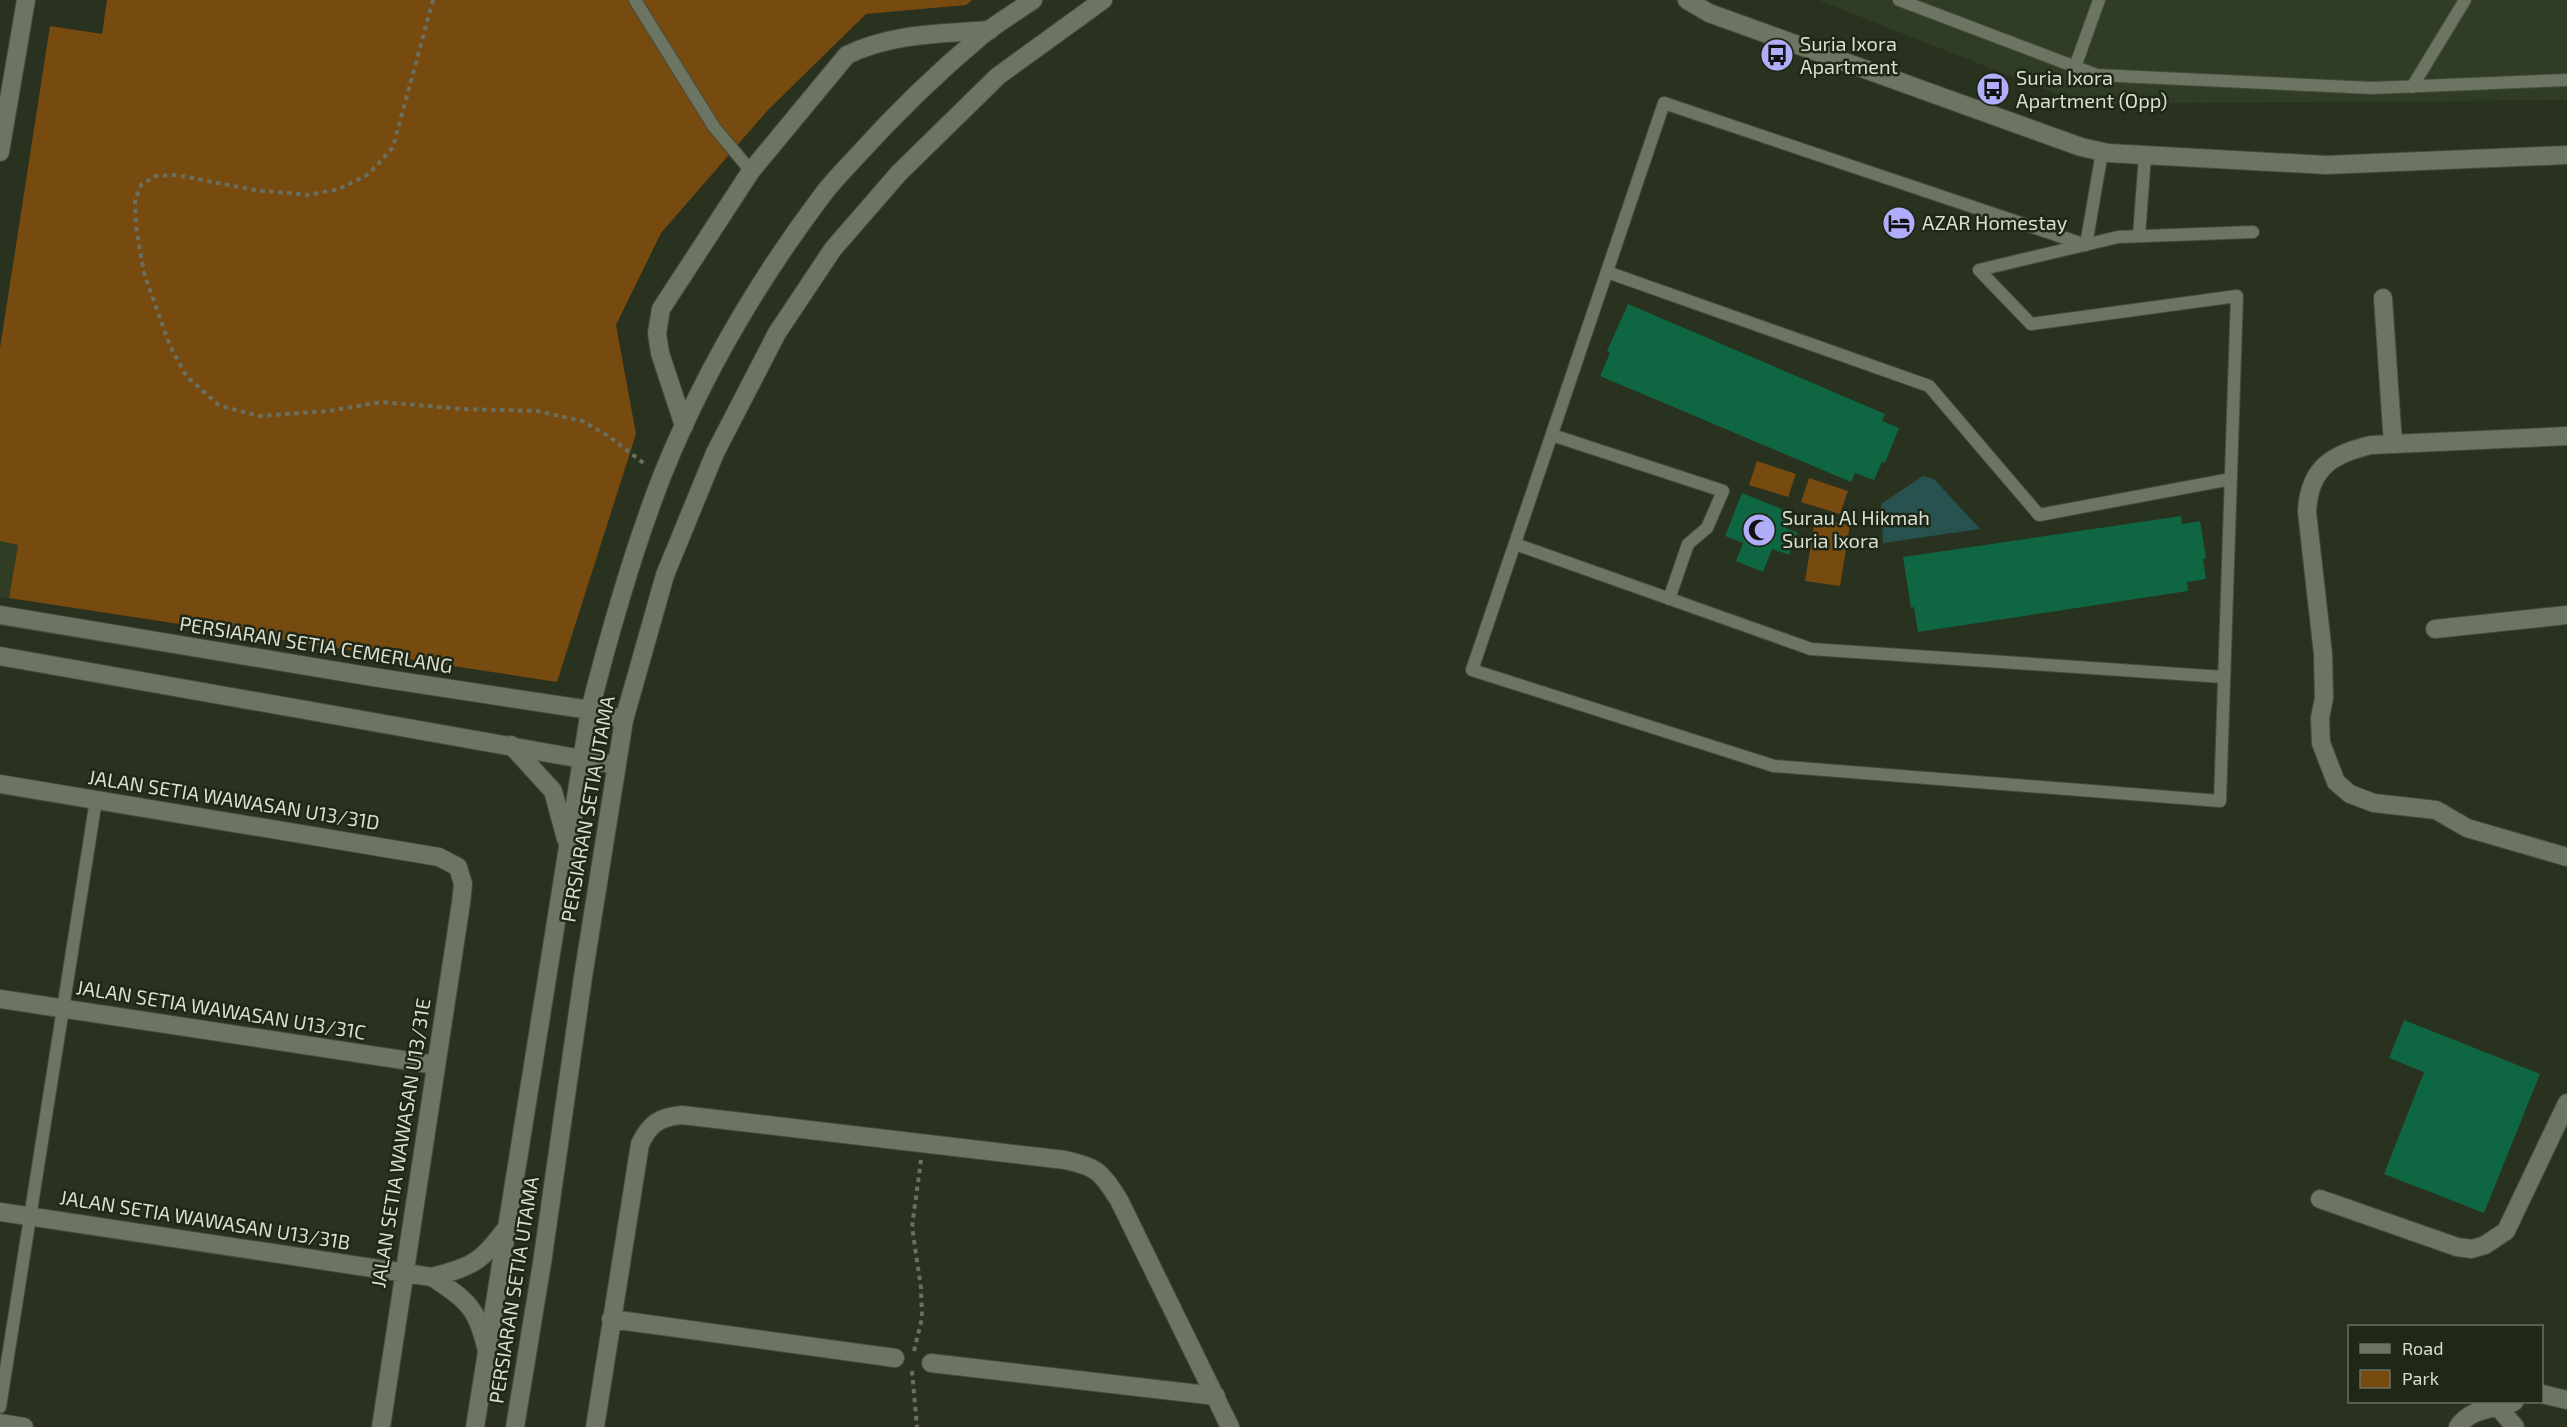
<svg xmlns="http://www.w3.org/2000/svg" width="2567" height="1427" font-family="'Exo 2',sans-serif">
  <style>
    .built { fill: #303c23 }
    .green { fill: #774a10 }
    .water { fill: #275250 }
    .building { fill: #0f6643 }
    .lines { fill: none; stroke-linecap: round; stroke-linejoin: round }
    .lane-casing { stroke: #454c3d; stroke-width: 14 }
    .street-casing { stroke: #454c3d; stroke-width: 20 }
    .secondary-casing { stroke: #454c3d; stroke-width: 20 }
    .path { stroke: #697060; stroke-width: 4; stroke-dasharray: 4.5 4.5; stroke-linecap: butt }
    .lane { stroke: #6b7561; stroke-width: 12 }
    .street { stroke: #6b7561; stroke-width: 18 }
    .secondary { stroke: #6b7561; stroke-width: 18 }
    .labels { text-anchor: middle; stroke-width: 5; stroke-linejoin: round; paint-order: stroke }
    .poi-label { font-size: 20px; fill: #d8ded2; stroke: #1f2716; text-anchor: start }
    .street-label { font-size: 20px; fill: #d8ded2; stroke: #1f2716 }
  </style>
  <rect width="100%" height="100%" fill="#29311f"/>
  <path class="built" d="M1818,0H2567V100L2081,104Z
    M0,541L18,545L9,598L0,597Z"/>
  <path class="green" d="M107,0H972L966,5L866,14L768,110L661,233L616,325L636,434L557,682L9,598L18,545L0,541V348L50,26L102,34Z
    M1757,461L1796,474L1788,497L1749,485Z
    M1809,478L1848,491L1840,514L1801,502Z
    M1815,519L1850,525L1840,586L1805,581Z"/>
  <path class="water" d="M1923,476L1934,479L1980,529L1883,543L1881,504Z"/>
  <path class="building" d="M1628,304L1885,414L1882,421L1899,428L1885,463L1882,462L1874,480L1855,473L1851,482L1600,376L1610,353L1607,351Z
    M1742,493L1792,513L1786,528L1798,533L1789,555L1772,549L1763,572L1736,561L1743,543L1725,536Z
    M2181,516L2182,524L2200,521L2206,558L2203,559L2206,579L2187,582L2188,591L1918,632L1914,607L1911,608L1903,557Z
    M2404,1020L2540,1074L2484,1213L2384,1174L2424,1072L2389,1058Z"/>
  <g class="lines">
    <g class="lane-casing">
      <path id="lane" d="M635,0L714,127L751,171
        M1899,0L2097,75L2373,88L2567,80
        M2075,67L2099,0
        M2412,87L2465,0
        M2139,236L2145,155
        M2086,245L2102,152
        M1979,270L2031,324L2237,296L2220,801L1774,766L1472,670L1664,103L2086,245
        M1979,270L2118,237L2253,232
        M1607,272L1929,386L2039,515L2231,479
        M1552,435L1723,491L1707,528L1688,544L1669,599
        M1515,544L1811,649L2224,677
        M0,1407L96,800"/>
    </g>
    <g class="street-casing">
      <path id="street" d="M0,152L26,0
        M2383,298L2393,444
        M684,426L660,353L657,333L661,309L751,171L847,55C892,33 941,34 990,30
        M2567,436L2371,445C2332,454 2309,468 2307,512L2323,654L2324,698L2320,718L2321,743L2336,782L2350,794L2374,803L2436,810L2467,828L2567,857
        M2435,629L2567,615
        M0,784L439,857L458,867L463,884L461,903L381,1427
        M0,999L436,1065
        M2320,1199L2457,1247L2472,1249L2485,1245L2506,1231L2567,1103
        M0,1212L432,1277C477,1265 480,1262 509,1225
        M432,1277C468,1301 477,1307 487,1351
        M611,1319L895,1358
        M931,1363L1216,1396
        M2542,1394L2567,1400
        M2499,1408L2515,1427
        M0,1423L24,1427
        M595,1427L640,1144C650,1123 660,1117 682,1115L1065,1160C1098,1167 1101,1172 1119,1200L1230,1427
        M2458,1427C2471,1407 2494,1410 2514,1402"/>
    </g>
    <g class="secondary-casing">
      <path id="secondary" d="M1687,0L1709,13L2081,147L2108,153L2326,165L2567,155
        M0,615L373,677L590,710L624,720
        M0,656L616,765
        M511,745L553,791L566,839
        M475,1427L590,710C610,631 632,553 662,476C702,376 759,279 824,193C834,180 846,168 857,156C895,114 937,73 981,36C997,23 1016,12 1033,0
        M515,1427L542,1263L583,977L624,720L665,575L715,453L777,333L833,249L899,173L998,76L1103,0"/>
    </g>
    <path class="path" d="M433,0L393,147L369,174L339,189L308,195L255,190L176,175L155,176L141,185L135,200L136,227L144,273L170,346L187,377L220,406L260,416L328,411L382,402L462,409L537,411L582,421L607,435L646,465
      M914,1351L922,1318L921,1288L912,1227L921,1160
      M912,1371L917,1427"/>
    <use href="#lane" class="lane"/>
    <use href="#street" class="street"/>
    <use href="#secondary" class="secondary"/>
  </g>
  <defs>
    <g id="bus-disc" transform="scale(1.725)"><circle r="9.5" fill="#b0aefa" stroke="#1f2716"/><path d="M-5-6H5V4H4V6H2V4H-2V6H-4V4H-5ZM-3.5-4V0h7V-4ZM-3.5 1.2v1.5H-2V1.2ZM2 1.2v1.5H3.5V1.2Z" fill="#111"/></g>
    <g id="hotel-disc" transform="scale(1.725)"><circle r="9.5" fill="#b0aefa" stroke="#1f2716"/><path d="M-6-4.5h1.5V1H6V5H4.5V3h-9V5H-6ZM-4 0a1.8 1.8 0 1 1 3.6 0ZM.5 0V-2.5h3Q6-2.5 6 0Z" fill="#111"/></g>
    <g id="mosque-disc" transform="scale(1.725)"><circle r="9.5" fill="#b0aefa" stroke="#1f2716"/><path d="M3.5-4.9A6 6 0 1 0 3.5 4.9A5 5 0 1 1 3.5-4.9Z" fill="#111"/></g>
  </defs>
  <g fill-rule="evenodd">
    <use href="#bus-disc" x="1777" y="55"/>
    <use href="#bus-disc" x="1993" y="89"/>
    <use href="#hotel-disc" x="1899" y="223"/>
    <use href="#mosque-disc" x="1759" y="530"/>
  </g>
  <g class="labels">
    <g class="poi-label">
      <text x="1800" y="51">Suria Ixora<tspan x="1800" dy="23">Apartment</tspan></text>
      <text x="2016" y="85">Suria Ixora<tspan x="2016" dy="23">Apartment (Opp)</tspan></text>
      <text x="1922" y="230">AZAR Homestay</text>
      <text x="1782" y="525">Surau Al Hikmah<tspan x="1782" dy="23">Suria Ixora</tspan></text>
    </g>
    <g class="street-label">
      <text transform="translate(316 645) rotate(9)" y="7">PERSIARAN SETIA CEMERLANG</text>
      <text transform="translate(234 800) rotate(9)" y="7">JALAN SETIA WAWASAN U13/31D</text>
      <text transform="translate(588 809) rotate(-80)" y="7">PERSIARAN SETIA UTAMA</text>
      <text transform="translate(221 1010) rotate(9)" y="7">JALAN SETIA WAWASAN U13/31C</text>
      <text transform="translate(401 1143) rotate(-81)" y="7">JALAN SETIA WAWASAN U13/31E</text>
      <text transform="translate(205 1220) rotate(9)" y="7">JALAN SETIA WAWASAN U13/31B</text>
      <text transform="translate(514 1290) rotate(-81)" y="7">PERSIARAN SETIA UTAMA</text>
    </g>
  </g>
  <rect x="2348" y="1325" width="195" height="78" fill="#1f2716" stroke="#697061" stroke-width="1.5"/>
  <rect x="2360" y="1344" width="30" height="9" fill="#6b7561" stroke="#697061" stroke-width="1.5"/>
  <text x="2402" y="1355" font-size="18" fill="#d8ded2">Road</text>
  <rect x="2360" y="1370" width="30" height="18" fill="#774a10" stroke="#697061" stroke-width="1.5"/>
  <text x="2402" y="1385" font-size="18" fill="#d8ded2">Park</text>
</svg>
